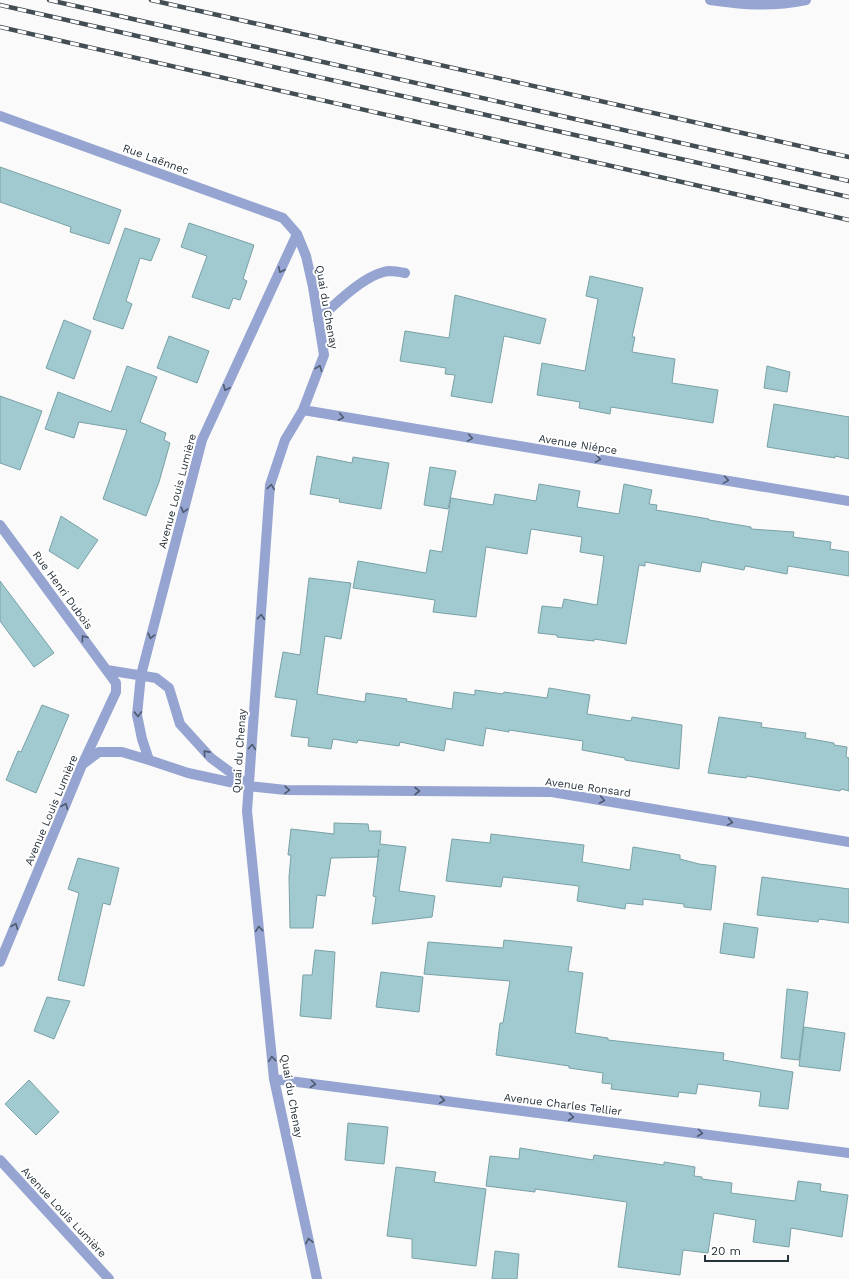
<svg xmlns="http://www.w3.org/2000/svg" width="849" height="1279" font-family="'Work Sans',sans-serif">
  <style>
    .building { fill: #a0cacf; stroke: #79a1a6 }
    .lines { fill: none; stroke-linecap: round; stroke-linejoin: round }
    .minor { stroke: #95a4d1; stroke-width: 10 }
    .rail-casing { stroke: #434d54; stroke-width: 4.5 }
    .rail { stroke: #fff; stroke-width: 3; stroke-dasharray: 9; stroke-linecap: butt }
    .oneway { stroke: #4d5a6f }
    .labels { text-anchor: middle; stroke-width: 4; stroke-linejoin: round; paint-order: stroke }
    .street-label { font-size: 11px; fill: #26323a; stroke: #fff }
  </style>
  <rect width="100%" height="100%" fill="#fafafa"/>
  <path class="building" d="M0,167L121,210L109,244L70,232L71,227L0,202Z
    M189,223L254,245L243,279L247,281L240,300L233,298L229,309L192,297L207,256L181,247Z
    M125,228L160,239L151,261L140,258L126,301L132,304L123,329L93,319Z
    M590,276L643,288L632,337H635L632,352L675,359L672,383L718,390L713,423L611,407L610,414L579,408L580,402L537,395L542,363L585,371L598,299L586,296Z
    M455,295L546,319L540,344L504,336L492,403L451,396L455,375L445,374L446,368L400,361L405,331L449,338Z
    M64,320L91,331L74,379L46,368Z
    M169,336L209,351L197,383L157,368Z
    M127,366L157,377L140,422L166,433L164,440L170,443L159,482L146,516L103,499L127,430L79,422L74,438L45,429L58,392L111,412Z
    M767,366L790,372L787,392L764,388Z
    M0,396L42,411L20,470L0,463Z
    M774,404L849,417V459L835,456V458L767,447Z
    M317,456L352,463L353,457L389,463L381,509L339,502L340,499L310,494Z
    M430,467L456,471L448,509L424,505Z
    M539,484L580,491L577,507L619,514L624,484L652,490L649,504L657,505L656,510L709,519V520L751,527V529L794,532L793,537L831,542L830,549L849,552V576L788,566L787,574L745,566L744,570L702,562L700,572L645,562V566L639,565L626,644L594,639V641L557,637V635L538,633L542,606L562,608L564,599L597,605L604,556L580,552L582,537L531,529L527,554L486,547L476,617L433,612L435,600L353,588L358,561L426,573L430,550L442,552L451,498L493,505L495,494L536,501Z
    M61,516L98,540L78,569L49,551Z
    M309,578L351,583L341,639L325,636L317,694L365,702L366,693L407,699L406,701L452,709L454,692L475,695V690L503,694L504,692L547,698L549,688L590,695L587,714L631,721L632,717L682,725L679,769L625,760V758L582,750L583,741L509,730V732L486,728L483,746L446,739L444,751L400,742L399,746L358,740L357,743L333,739L331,749L308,746L309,738L291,736L297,700L275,697L283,652L300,655Z
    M0,581L54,653L34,667L0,621Z
    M42,705L69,715L36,793L6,780L18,751L21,752Z
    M719,717L762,723L761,727L806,733L805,738L834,743V745L847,747L846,757L849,758V791L841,789L840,791L747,776L746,778L708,773Z
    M334,823L368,824L369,831H381L380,844L406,847L399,891L435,896L432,917L372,924L376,897L373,896L379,849L378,857L331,858L325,896L317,895L313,928H290L289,877L291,855H288L291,829L334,834Z
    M491,834L584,845L582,862L630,870L633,847L680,855V859L699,864L716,866L711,910L684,907V904L643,899V905L626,903L625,909L577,901L579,886L522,879L503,877L501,887L446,881L452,839L490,843Z
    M78,858L119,868L110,905L103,903L84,986L58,980L79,893L68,889Z
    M762,877L849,889V923L819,919L818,922L757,915Z
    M724,923L758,928L754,958L720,953Z
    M504,940L572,947L568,971L583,973L575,1033L608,1038V1040L724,1053L723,1060L793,1072L788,1109L759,1106L761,1092L698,1084L696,1094L679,1092L678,1097L611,1089L612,1084L602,1083L603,1073L569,1068V1066L496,1055L500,1023H503L510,981L424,974L428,942L503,948Z
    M315,950L335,952L331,1019L300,1016L303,975H312Z
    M381,972L423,977L419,1012L376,1007Z
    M787,989L808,992L799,1060L781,1058Z
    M47,997L70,1001L54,1039L34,1031Z
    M804,1027L845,1033L840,1071L799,1066Z
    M29,1080L59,1112L36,1135L5,1104Z
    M348,1123L388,1127L384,1164L345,1160Z
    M520,1148L593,1160L594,1155L664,1165V1162L695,1167L694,1176L702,1177V1179L732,1183L731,1193L795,1201L798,1181L821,1184L820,1191L848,1195L842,1237L791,1228L789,1247L753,1242L756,1220L714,1213L708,1253L683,1250L680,1275L618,1267L627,1202L535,1189V1192L486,1186L490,1156L519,1159Z
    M396,1167L436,1172L434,1182L486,1189L476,1266L412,1258V1239L387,1236Z
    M495,1251L519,1254L517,1279H492Z"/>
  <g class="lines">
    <path class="minor" d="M710,0C744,5 772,7 806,0
      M0,116L283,218L297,234L306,256L313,287L324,355L303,410L285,440L270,485L247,811L274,1079L317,1279
      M297,234L202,440L141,675L137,715L142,739L149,760L188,773L248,786L286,790L552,792L849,842
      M318,320C334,305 366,273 389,271C394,271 400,272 405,273
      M303,410L849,501
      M0,525L116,683V692L82,765L0,962
      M107,670L156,678L169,688L180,724L211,758L245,783
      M83,764L99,752H122L149,760
      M274,1079L849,1153
      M0,1160L109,1279"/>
    <g class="rail-casing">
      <path id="rail" d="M49,0L849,181
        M151,0L849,157
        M0,5L849,197
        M0,27L849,220"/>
    </g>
    <use href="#rail" class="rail"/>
  </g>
  <defs><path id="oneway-chevron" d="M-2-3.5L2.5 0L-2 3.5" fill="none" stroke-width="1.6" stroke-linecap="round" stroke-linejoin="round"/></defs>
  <g class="oneway">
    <use href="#oneway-chevron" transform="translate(281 270) rotate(115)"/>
    <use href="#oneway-chevron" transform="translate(319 368) rotate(-69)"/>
    <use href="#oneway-chevron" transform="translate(226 388) rotate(115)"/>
    <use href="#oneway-chevron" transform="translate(341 417) rotate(10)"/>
    <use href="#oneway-chevron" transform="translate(470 438) rotate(9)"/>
    <use href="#oneway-chevron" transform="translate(598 459) rotate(9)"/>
    <use href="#oneway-chevron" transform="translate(726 480) rotate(9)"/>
    <use href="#oneway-chevron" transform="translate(271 487) rotate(-82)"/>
    <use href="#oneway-chevron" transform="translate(184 510) rotate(105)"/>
    <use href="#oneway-chevron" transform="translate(261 617) rotate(-86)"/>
    <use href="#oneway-chevron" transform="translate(151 636) rotate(105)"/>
    <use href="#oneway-chevron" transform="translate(84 638) rotate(-126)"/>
    <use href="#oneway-chevron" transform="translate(138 714) rotate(88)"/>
    <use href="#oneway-chevron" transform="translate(252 747) rotate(-85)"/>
    <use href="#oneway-chevron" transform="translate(206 753) rotate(-132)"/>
    <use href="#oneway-chevron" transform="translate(287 790) rotate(3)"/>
    <use href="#oneway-chevron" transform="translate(417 791)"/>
    <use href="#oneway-chevron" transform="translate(602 800) rotate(10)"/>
    <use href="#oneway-chevron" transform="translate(65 806) rotate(-68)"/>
    <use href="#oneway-chevron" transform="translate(730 822) rotate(10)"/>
    <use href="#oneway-chevron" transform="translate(15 926) rotate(-68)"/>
    <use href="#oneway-chevron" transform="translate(259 929) rotate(-96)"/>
    <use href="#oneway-chevron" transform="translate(272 1059) rotate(-96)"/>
    <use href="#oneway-chevron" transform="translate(313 1084) rotate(7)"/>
    <use href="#oneway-chevron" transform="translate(442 1100) rotate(7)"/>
    <use href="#oneway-chevron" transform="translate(571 1117) rotate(7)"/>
    <use href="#oneway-chevron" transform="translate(700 1133) rotate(7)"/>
    <use href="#oneway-chevron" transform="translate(309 1241) rotate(-102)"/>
  </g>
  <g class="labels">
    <g class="street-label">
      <text transform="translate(156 159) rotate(20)" y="4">Rue Laënnec</text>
      <text transform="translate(327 307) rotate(80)" y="4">Quai du Chenay</text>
      <text transform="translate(578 444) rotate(9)" y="4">Avenue Niépce</text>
      <text transform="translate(177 491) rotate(-75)" y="4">Avenue Louis Lumière</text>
      <text transform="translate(63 590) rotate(54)" y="4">Rue Henri Dubois</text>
      <text transform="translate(239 751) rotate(-86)" y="4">Quai du Chenay</text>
      <text transform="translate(588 787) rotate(8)" y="4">Avenue Ronsard</text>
      <text transform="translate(51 810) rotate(-67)" y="4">Avenue Louis Lumière</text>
      <text transform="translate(292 1096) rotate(80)" y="4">Quai du Chenay</text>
      <text transform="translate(563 1104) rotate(7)" y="4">Avenue Charles Tellier</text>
      <text transform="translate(64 1212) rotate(47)" y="4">Avenue Louis Lumière</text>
    </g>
  </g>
  <path d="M705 1255v6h83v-6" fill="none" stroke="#26323a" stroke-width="2"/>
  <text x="711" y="1255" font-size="12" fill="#26323a" stroke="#ffffff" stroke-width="3" paint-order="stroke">20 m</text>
</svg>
